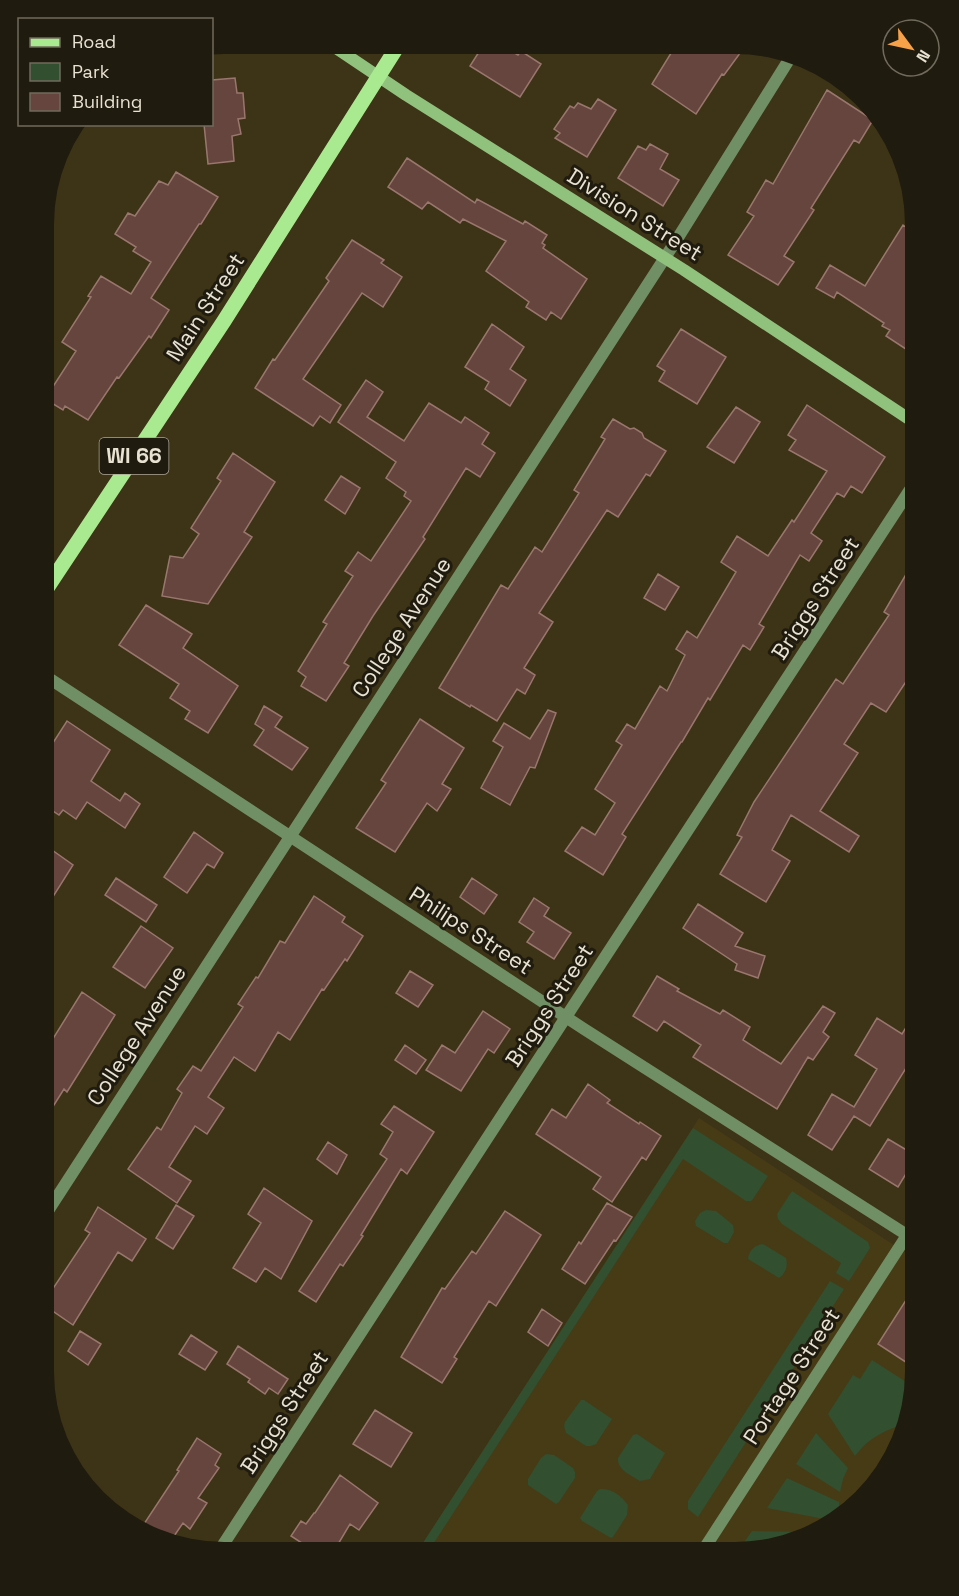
<svg xmlns="http://www.w3.org/2000/svg" width="959" height="1596" font-family="'Space Grotesk',sans-serif">
  <style>
    .built { fill: #473b16 }
    .green { fill: #324f2f }
    .building { fill: #65453d; stroke: #9a776e; stroke-width: 1.5 }
    .lines { fill: none; stroke-linecap: round; stroke-linejoin: round }
    .street { stroke: #708f64; stroke-width: 12 }
    .secondary { stroke: #90c27e; stroke-width: 12 }
    .primary { stroke: #a9ea91; stroke-width: 15 }
    .labels { text-anchor: middle; stroke-width: 6; stroke-linejoin: round; paint-order: stroke }
    .shield { fill: #201b0f; stroke: #aca698; stroke-width: 1.5 }
    .shield-label { font-size: 21px; font-weight: bold; fill: #e8e2d2 }
    .street-label { font-size: 22px; fill: #e8e2d2; stroke: #201b0f }
  </style>
  <rect width="100%" height="100%" fill="#3d3316"/>
  <path class="built" d="M699,1118L914,1258L915,1257V1384L906,1430L878,1482L804,1539L735,1552H417Z"/>
  <path class="green" d="M693,1128L768,1176L753,1199L751,1201H746L683,1159L428,1552H417Z
    M792,1191L868,1242L870,1248L849,1281L836,1273L841,1263L782,1224L778,1219L777,1214Z
    M706,1210L716,1211L733,1225L734,1232L728,1243H724L696,1226L695,1221L700,1213Z
    M763,1244L786,1258C788,1266 786,1273 779,1278L748,1259C749,1250 755,1245 763,1244Z
    M830,1281L844,1289L698,1517L688,1509V1501Z
    M872,1360L914,1387L907,1424C886,1429 868,1438 855,1456L828,1414L853,1375L860,1379Z
    M581,1400H584L612,1419L596,1444L591,1446H586L566,1433L564,1426L565,1422Z
    M816,1433L848,1468L843,1479L840,1492L796,1464Z
    M637,1434L665,1453L650,1479L640,1481C631,1475 617,1470 618,1458L633,1435Z
    M546,1454L554,1455L573,1468L575,1472V1478L559,1502L556,1504L528,1485V1479L541,1458Z
    M787,1478L839,1502V1512L829,1520L767,1508Z
    M600,1489C611,1488 622,1496 628,1505L627,1515L613,1537L611,1538L582,1521L580,1518L597,1491Z
    M752,1531L812,1532L804,1539L744,1551L740,1548Z"/>
  <path class="building" d="M484,44H498L518,55L521,51L541,64L520,97L470,66Z
    M676,45H746L724,75L722,74L696,114L652,84Z
    M235,78L237,93H243L245,118L238,119L241,134L232,136L234,161L208,164L204,124H212V80Z
    M827,90L873,120L859,143L854,140L811,208L814,210L784,256L794,262L778,285L728,255L754,216L747,212L766,180L773,184Z
    M598,99L616,110L587,157L555,138L560,133L554,129L570,106L574,108L578,103L591,109Z
    M650,144L668,154L660,169L679,180L663,206L618,178L638,146L646,150Z
    M407,158L475,203L477,199L523,224L525,221L547,235L542,243L545,245L543,248L587,279L561,319L551,312L546,320L526,307L529,302L486,271L506,241L463,219L460,223L428,202L422,209L388,187Z
    M176,172L218,197L201,224H199L151,298L169,310L151,338L149,336L119,378L117,377L88,420L65,406L63,410L45,399L76,351L62,342L91,297L88,296L101,276L131,294L151,262L133,251L136,247L115,234L128,213L135,216L159,181L168,185Z
    M903,225L915,234V355L886,336L890,330L882,326L884,323L837,292L834,298L816,288L830,265L865,286Z
    M352,240L384,260L381,263L402,277L383,307L362,293L303,379L341,405L330,423L320,416L313,426L255,388L273,359L275,360L329,281L326,278Z
    M492,324L524,347L510,369L526,380L510,406L485,389L489,382L465,367Z
    M681,329L726,357L697,404L659,381L665,371L657,366Z
    M366,380L383,392L367,417L404,441L429,403L461,423L465,417L489,433L482,444L495,453L480,477L466,468L423,537L425,539L373,616L344,663L349,666L326,701L301,686L306,677L298,671L327,624L323,622L353,576L345,571L358,552L371,561L411,501L404,496L406,492L386,478L396,462L338,422Z
    M807,405L885,457L862,493L851,486L844,497L837,493L811,533L822,541L809,561L800,555L759,624L764,627L750,650L743,645L710,700L708,698L682,742H681L622,834L626,837L603,875L565,851L582,827L595,835L615,803L595,789L622,745L616,741L627,724L635,729L660,686L667,691L685,655L676,649L687,631L697,638L736,572L721,562L737,536L768,556L792,520L794,522L827,471L789,450L796,440L788,435Z
    M736,407L760,422L734,463L707,447Z
    M613,419L630,429L634,428L642,433L644,438L666,451L650,476L646,474L618,517L607,510L539,613L553,622L524,668L535,675L525,694L517,689L497,721L471,705L470,707L439,688L501,585L508,589L535,547L542,552L579,493L574,490L605,439L601,437Z
    M233,453L275,482L244,532L252,537L208,604L162,596L170,556L183,558L199,534L191,528L221,481L217,478Z
    M341,476L360,488L345,514L325,500Z
    M915,559V668L886,712L871,703L844,744L858,753L820,811L859,836L849,852L791,815L772,850L790,861L766,902L720,874L742,837L737,835L754,802L836,679L843,684L889,615L884,612Z
    M658,574L679,587L665,610L644,598Z
    M146,605L192,634L183,648L238,686L208,733L185,719L190,711L170,698L179,684L119,645Z
    M264,706L282,717L275,727L308,748L292,770L254,745L264,730L255,724Z
    M548,710L556,713L535,768L530,767L510,805L481,788L503,747L493,741L504,723L530,739Z
    M420,719L464,748L442,784L451,789L437,811L427,803L395,852L356,828L386,783L381,780Z
    M67,721L110,750L91,781L120,801L125,793L140,804L125,828L87,802L76,819L63,810L59,815L44,805V763L52,751L49,749Z
    M194,832L223,853L214,868L207,864L187,893L164,877Z
    M52,850L73,865L44,911V863Z
    M116,878L157,905L146,922L105,895Z
    M472,878L497,895L484,914L460,897Z
    M314,896L345,917L342,922L363,936L347,961L345,959L324,990L322,989L290,1040L278,1032L255,1071L234,1057L208,1097L224,1108L207,1134L195,1126L169,1167L191,1181L177,1203L128,1169L157,1127L161,1130L182,1093L177,1089L193,1066L201,1071L243,1007L238,1004L256,977L258,978L280,941L285,943Z
    M534,898L549,908L544,916L571,933L554,959L527,942L534,932L519,922Z
    M698,904L743,933L735,946L765,956L758,978L735,970L737,964L683,928Z
    M141,926L173,948L145,988L113,967Z
    M410,971L433,985L418,1007L396,993Z
    M657,976L679,989L677,991L720,1014L723,1010L750,1027L743,1040L781,1064L823,1006L835,1013L823,1032L829,1037L813,1060L808,1057L777,1109L693,1057L701,1045L664,1021L657,1031L633,1016Z
    M82,992L115,1015L67,1092L64,1089L44,1121V1037L51,1042Z
    M483,1011L510,1029L494,1053L488,1049L461,1091L426,1070L442,1045L455,1053Z
    M915,1013V1074L906,1068L870,1126L854,1116L832,1150L808,1135L832,1094L854,1107L877,1069L855,1055L877,1018L902,1034Z
    M405,1045L426,1060L416,1074L395,1060Z
    M588,1084L610,1100L607,1103L639,1124L640,1122L661,1136L646,1160L642,1157L612,1202L593,1189L601,1177L536,1134L552,1109L566,1118Z
    M394,1106L434,1132L407,1174L401,1169L361,1235L363,1236L343,1266L340,1264L316,1302L299,1291L387,1159L380,1154L393,1132L381,1124Z
    M888,1139L915,1155V1159L898,1187L869,1169Z
    M328,1142L347,1155L337,1174L317,1159Z
    M264,1188L312,1221L281,1279L265,1268L256,1282L233,1268L261,1223L248,1214Z
    M607,1203L632,1217L616,1241L614,1240L585,1284L562,1269L579,1242L581,1244Z
    M176,1205L194,1216L173,1249L156,1238Z
    M98,1207L146,1239L132,1261L118,1252L73,1325L44,1305V1302L90,1233L85,1230Z
    M505,1211L541,1235L496,1306L489,1301L454,1357L457,1359L442,1383L401,1357L442,1288L445,1289L472,1251L476,1254Z
    M915,1286V1368L878,1344Z
    M542,1309L562,1323L548,1346L528,1332Z
    M80,1331L101,1344L88,1365L68,1351Z
    M191,1335L217,1352L205,1370L179,1354Z
    M238,1346L288,1379L278,1394L269,1388L265,1394L248,1382L250,1379L227,1364Z
    M375,1410L412,1433L391,1467L353,1444Z
    M197,1438L221,1454L215,1465L219,1468L198,1498L207,1503L190,1529L183,1523L172,1539L142,1527L179,1471L177,1470Z
    M340,1475L378,1503L359,1530L350,1524L334,1551H314L291,1536L301,1521L306,1524L314,1513H315Z"/>
  <g class="lines">
    <path class="street" d="M44,675L584,1029L907,1235
      M44,1217L679,236L790,58
      M219,1551L577,1000L915,482
      M702,1552L915,1223"/>
    <path class="secondary" d="M330,44L406,95L684,270L915,423"/>
    <path class="primary" d="M45,591L224,321L399,44"/>
  </g>
  <g class="labels">
    <rect class="shield" x="99.5" y="438" width="69" height="36" rx="4.5"/>
    <g class="shield-label">
      <text x="134" y="463">WI 66</text>
    </g>
    <g class="street-label">
      <text transform="translate(635 214) rotate(32)" y="8">Division Street</text>
      <text transform="translate(205 307) rotate(-57)" y="8">Main Street</text>
      <text transform="translate(815 598) rotate(-57)" y="8">Briggs Street</text>
      <text transform="translate(401 627) rotate(-57)" y="8">College Avenue</text>
      <text transform="translate(471 930) rotate(33)" y="8">Philips Street</text>
      <text transform="translate(549 1005) rotate(-57)" y="8">Briggs Street</text>
      <text transform="translate(136 1035) rotate(-57)" y="8">College Avenue</text>
      <text transform="translate(791 1376) rotate(-57)" y="8">Portage Street</text>
      <text transform="translate(284 1412) rotate(-57)" y="8">Briggs Street</text>
    </g>
  </g>
  <path d="M0 0H959V1596H0ZM224 54H735A170 170 0 0 1 905 224V1372A170 170 0 0 1 735 1542H224A170 170 0 0 1 54 1372V224A170 170 0 0 1 224 54Z" fill="#201b0f" fill-rule="evenodd"/>
  <rect x="18" y="18" width="195" height="108" fill="#201b0f" stroke="#706b5d" stroke-width="1.5"/>
  <rect x="30" y="38" width="30" height="9" fill="#a9ea91" stroke="#706b5d" stroke-width="1.5"/>
  <text x="72" y="48" font-size="18" fill="#e8e2d2">Road</text>
  <rect x="30" y="63" width="30" height="18" fill="#324f2f" stroke="#706b5d" stroke-width="1.5"/>
  <text x="72" y="78" font-size="18" fill="#e8e2d2">Park</text>
  <rect x="30" y="93" width="30" height="18" fill="#65453d" stroke="#706b5d" stroke-width="1.5"/>
  <text x="72" y="108" font-size="18" fill="#e8e2d2">Building</text>
  <g transform="translate(911 48) rotate(123)"><circle r="28" fill="#201b0f" stroke="#706b5d" stroke-width="1.5"/>
  <path d="M0-4.5L10 22L0 15L-10 22Z" fill="#f7a149"/>
  <text y="-9" font-size="16" font-weight="bold" text-anchor="middle" fill="#e8e2d2">N</text>
  </g>
</svg>
